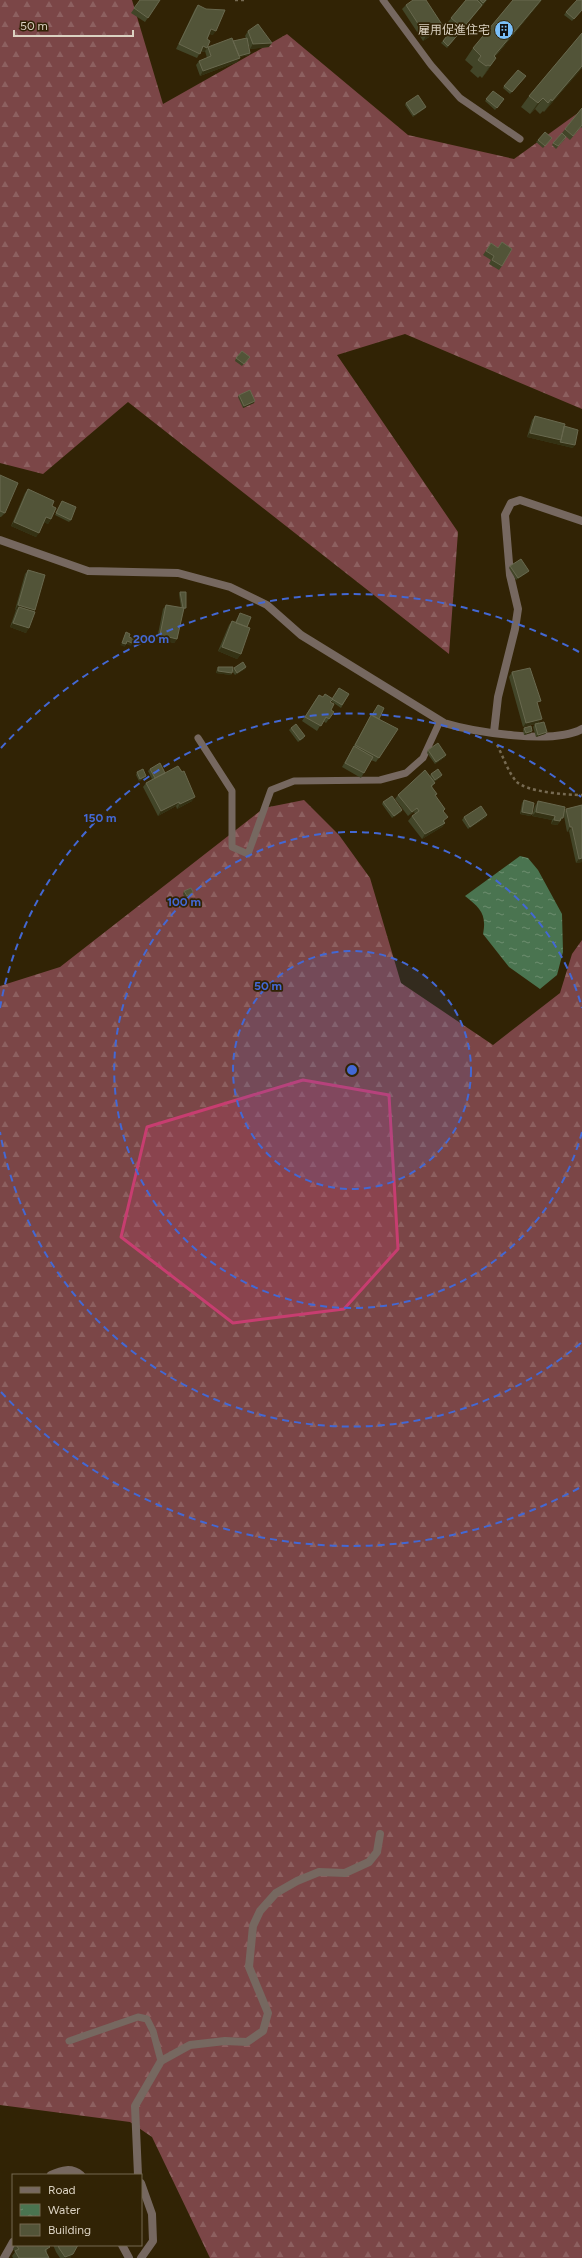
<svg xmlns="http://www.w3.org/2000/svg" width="582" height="2258" font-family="Figtree,'Noto Sans JP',sans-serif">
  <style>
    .forest { fill: url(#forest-firs) }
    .water { fill: url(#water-ripples) }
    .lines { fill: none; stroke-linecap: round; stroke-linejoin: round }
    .path { stroke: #766a52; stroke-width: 2.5; stroke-dasharray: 3 3; stroke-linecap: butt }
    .lane { stroke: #766860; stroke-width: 7 }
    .street { stroke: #766860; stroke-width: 8 }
    .wall { fill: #424528 }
    .shaded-wall { fill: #343113 }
    .building { fill: #525438; stroke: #68684e }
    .marked { fill: #c73d70; fill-opacity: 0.2; stroke: #c73d70; stroke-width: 3; stroke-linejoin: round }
    .ring { fill: none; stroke: #4368d4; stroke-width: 2; stroke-dasharray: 7 5 }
    .labels { text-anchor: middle; stroke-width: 3.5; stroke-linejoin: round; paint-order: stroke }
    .poi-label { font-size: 12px; fill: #dbd2c2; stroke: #312305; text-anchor: end }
    .centre { fill: #4368d4; stroke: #312305; stroke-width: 2 }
    .ring-label { font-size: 12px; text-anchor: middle; font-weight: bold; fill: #4368d4; stroke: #312305; stroke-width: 3.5; stroke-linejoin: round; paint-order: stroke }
  </style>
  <defs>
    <pattern id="forest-firs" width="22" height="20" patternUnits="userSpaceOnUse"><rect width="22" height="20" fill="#7b4647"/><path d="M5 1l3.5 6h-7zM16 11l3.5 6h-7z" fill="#8d6060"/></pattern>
    <pattern id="water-ripples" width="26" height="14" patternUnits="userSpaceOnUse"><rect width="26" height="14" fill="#4a7450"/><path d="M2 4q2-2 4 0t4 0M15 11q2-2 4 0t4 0" fill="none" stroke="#6c8d6f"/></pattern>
  </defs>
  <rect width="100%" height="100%" fill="#312305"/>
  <path class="forest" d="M0,0H132L163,104L287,34L408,135L514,159L582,110V409L405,334L337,355L458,532L449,654L128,402L43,474L0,463Z
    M304,800L339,835L370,878L401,983L493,1045L560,993L572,954L582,940V2258H210L152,2137L130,2122L0,2105V986L60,967L264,808Z"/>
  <path class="water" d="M520,856L528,858L538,870L562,914L563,952L557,975L540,989L509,967L483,934C487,914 480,908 465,896Z"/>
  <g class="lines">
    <path class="path" d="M235,0H245
      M497,745C503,756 508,772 516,781C525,792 568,795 582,795"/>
    <path class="lane" d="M383,0L431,65L460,98L520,139
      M198,738L232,791V847L248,854L271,790L294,781L380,780L406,773L423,758L440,721
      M69,2041L138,2017L147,2019L153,2031L161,2061"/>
    <path class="street" d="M0,540L88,571L178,573L230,587L267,605L301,635L444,723C474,732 554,745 582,729
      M494,732L498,697L515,629L518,609L510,575L505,515L511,503L520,500L582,521
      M51,2175C62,2170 71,2167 81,2175
      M138,2175L135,2106L161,2061L190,2045L225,2041L247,2042L263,2031L268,2013L249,1967L253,1926L260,1911L276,1893L297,1881L319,1872L345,1873L369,1862L377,1852L380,1834
      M122,2245L129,2258
      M4,2258L13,2242
      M141,2258L153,2241L152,2214L141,2183"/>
  </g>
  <path class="wall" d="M140,0H160L145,22L131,13Z
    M466,0H487L447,48L441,43L454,27L448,22Z
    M542,0L495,57L496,58L488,70L482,78L480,76L478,78L470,71L473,67L465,60L473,48Z
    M198,5L213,35L210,34L207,39V48L204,52L201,51L197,58L176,49L195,9Z
    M406,5L440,30L423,41L402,9Z
    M582,10L572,21L564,15L566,12Z
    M248,31L269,47L250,49L248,42L250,53L249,55L239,57L237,62L200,76L196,65L199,61L207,58L205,51L208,47L246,38L245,36Z
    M582,33V68L544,112L543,111L540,114L535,109L530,114L521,107L529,96Z
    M526,76L510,94L503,88L504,86Z
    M493,91L504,99L495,110L485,101Z
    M406,103L426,107L424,109L413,117L405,105Z
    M582,108V128L581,127L570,140L562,133Z
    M552,138L543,148L536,142L538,140Z
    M565,139L556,149L552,145L553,143Z
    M502,242V266L499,270L489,264L491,260L483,255L491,243L498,248Z
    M250,357L242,366L235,361L236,358Z
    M239,395L254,403L243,408L238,397Z
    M535,416L564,426L573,448L527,437L532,420Z
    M0,475L5,513L1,517H0Z
    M28,489L52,506L51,519L48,524L44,522L36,537L11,526L25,493Z
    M62,501L71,520L69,522L55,515Z
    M510,566L527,573L516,580L509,568Z
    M28,570L35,610L26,633L10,627L16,610H15L25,574Z
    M180,592L186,608L183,610L177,639L174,643L157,639L163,609L166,605L181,608L179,594Z
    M240,613L247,627L241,654L237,659L218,651L229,625L232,621L235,622Z
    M218,667L233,670L234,668L246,667L245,669L235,675L232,671V673L231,675L216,673L217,669Z
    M512,672L538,705L539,723L547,732L545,734L536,737L533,727L535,724L523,727L509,677Z
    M349,694L341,708L331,701L330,702L331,710L334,712L326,723L323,721L317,731L302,721L316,699L323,697L332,698Z
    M371,715L398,729L376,762L371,760L361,778L342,767Z
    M291,728L304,738L298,742L289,730Z
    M524,728L531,733L524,735L523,730Z
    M428,750L445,757L435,764L427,753Z
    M150,769L165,773L192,801L177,809L176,806L158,816L143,787L146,783L152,779L148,771Z
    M137,772L145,778L139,781L136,775Z
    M431,774L441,777L434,782L432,788L437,794L435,796L445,809L443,812L445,823L442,827L422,839L408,821L412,816L415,814L414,812L408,816L395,799L398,795L430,776Z
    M524,800L532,814L530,816L520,814L522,803Z
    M538,801L565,811L566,809L582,805V862L576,863L569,831L567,832L564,816L563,818L557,825L551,824L552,820L532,816L535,806Z
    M383,802L402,810L401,812L392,818L382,804Z
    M487,815L485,818L468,829L462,820L464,817Z
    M184,891L193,892L191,894L185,898L183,894Z
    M15,2245H48L47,2252H46L49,2258H13L12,2256L15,2252L13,2249Z
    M53,2245H78L70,2258H60L56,2252Z"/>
  <path class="shaded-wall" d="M541,0H542L488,65L494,56Z
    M443,26L440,30L423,41L426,36Z
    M211,29L216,31L213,35L208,33Z
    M272,43L269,47L250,49L253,44Z
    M203,46L207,48L204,52L200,50Z
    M250,53L249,55L235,58L237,56Z
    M240,58L237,62L200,76L203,71Z
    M496,58L488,70L482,78L490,66Z
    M582,66V68L544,112L552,101Z
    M543,98L535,109L530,114L538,103Z
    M426,107L424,109L413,117L414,115Z
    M255,401L254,403L243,408L244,406Z
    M530,433L561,440L575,445L573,448L527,437Z
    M46,517L51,519L48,524L43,522Z
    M14,522L39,533L36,537L11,526Z
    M529,571L527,573L516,580L518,578Z
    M18,605L35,610L32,614L19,607L16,610H15Z
    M13,623L29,628L26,633L10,627Z
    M160,635L177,639L174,643L157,639Z
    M127,641L132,643L131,646L126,644Z
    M122,643L126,644L125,647L120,645Z
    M222,647L241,654L237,659L218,651Z
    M246,667L245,669L235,675L237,673Z
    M218,671L232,673L231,675L216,673Z
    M542,719L538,723L523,727L526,723Z
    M532,731L531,733L524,735L526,733Z
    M547,732L545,734L536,737L538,735Z
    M446,755L445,757L435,764L436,762Z
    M442,775L441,777L434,782L435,780Z
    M146,776L145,778L139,781L140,779Z
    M195,797L192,801L177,809L180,804Z
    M179,802L176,806L158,816L161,811Z
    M417,808L414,812L408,816L412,812Z
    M402,810L401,812L392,818L394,816Z
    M522,812L532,814L530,816L520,814Z
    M536,812L555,816L552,820L532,816Z
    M487,815L485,818L468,829L470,827Z
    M561,818H563L557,825L551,824L554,820Z
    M445,823L442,827L422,839L425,834Z
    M570,827H572L569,831L567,832Z
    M582,858V862L576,863L579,859Z
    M73,2254L70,2258H64L65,2257Z"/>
  <path class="building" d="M140,0H160L148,18L134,8Z
    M413,0H426L443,26L426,36L406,5Z
    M466,0H477L482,5L463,28L451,18Z
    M480,0H486L483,3Z
    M513,0H541L494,56L496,58L490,66L488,65L486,66L478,60L481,56L473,48Z
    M577,0H582V10L574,19L566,12Z
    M198,5L206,9L225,10L216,31L211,29L207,39L210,41L207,48L203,46L200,54L179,44Z
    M258,24L272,43L253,44L248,31Z
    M455,26L461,31L448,46L443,41Z
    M582,33V66L552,101L551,99L548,103L543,98L538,103L529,96Z
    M232,38L240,58L203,71L199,61L211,56L208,47Z
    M247,38L250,53L239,56L233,41Z
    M518,70L526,76L512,92L504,86Z
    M493,91L504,99L497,108L486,99Z
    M418,95L426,107L414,115L406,103Z
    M582,108V125L573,136L565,129Z
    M545,132L552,138L545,146L538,140Z
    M562,133L566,137L558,146L553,143Z
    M502,242L512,249L502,266L492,260L494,256L486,251L491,243L498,248Z
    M242,351L250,357L244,364L236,358Z
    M250,390L255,401L244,406L239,395Z
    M535,416L565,424L561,440L530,433Z
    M564,426L578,430L575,445L560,442L561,440Z
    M0,475L18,483L5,513L0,511Z
    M28,489L54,501L52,506L56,508L51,519L46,517L39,533L14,522Z
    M62,501L76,507L71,520L56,513Z
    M521,559L529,571L518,578L510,566Z
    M28,570L45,575L35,610L18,605Z
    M180,592H186V608H183Z
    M166,605L184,608L177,639L160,635Z
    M19,607L35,612L29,628L13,623Z
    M240,613L251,617L247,627L236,623Z
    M232,621L250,628L241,654L222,647Z
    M126,632L130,634L129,637L134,639L132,643L127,641L126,644L122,643Z
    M243,662L246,667L237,673L234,668Z
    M218,667H233L232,673L218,671Z
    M530,668L541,701L537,702L542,719L526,723L512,672Z
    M339,688L349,694L342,705L332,699Z
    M325,694L333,699L330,702L334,704L331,710L334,712L329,719L326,717L321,726L305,717L319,695L323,697Z
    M378,705L384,708L379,719L372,715Z
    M371,715L398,729L379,758L355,745Z
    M544,722L547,732L538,735L535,724Z
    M296,724L305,736L300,740L291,728Z
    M531,726L532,731L526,733L524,728Z
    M438,743L446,755L436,762L428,750Z
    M354,746L373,757L364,773L345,763Z
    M160,763L165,773L155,778L150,769Z
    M178,766L182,772L184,771L195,797L180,804L179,802L161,811L146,783Z
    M143,769L146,776L140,779L137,772Z
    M438,769L442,775L435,780L431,774Z
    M425,770L435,783L431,786L437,794L435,795L445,809L443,811L448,817L443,821L445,823L425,834L412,816L419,811L417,808L412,812L398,795Z
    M392,796L402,810L394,816L383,802Z
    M524,800L534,803L532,814L522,812Z
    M538,801L565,807L563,818H561L560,821L554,820L555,816L536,812Z
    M582,805V858L579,859L572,827H570L566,809Z
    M481,806L487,815L470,827L464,817Z
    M191,888L193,892L187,896L184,891Z
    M16,2245H48L50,2247L45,2250L49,2258H19L15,2251L19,2249Z
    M58,2245H78L73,2254L65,2257L59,2248Z"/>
  <path class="marked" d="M303,1080L389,1095L398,1249L344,1309L233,1323L121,1237L147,1127Z"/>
  <circle cx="352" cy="1070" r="119" fill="#4368d4" fill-opacity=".12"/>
  <g class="ring">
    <circle cx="352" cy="1070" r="119"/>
    <path d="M582 1132A238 238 0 1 1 582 1008"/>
    <path d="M581 1343A357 357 0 0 1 0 1132M0 1008A357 357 0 0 1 581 797"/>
    <path d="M579 1488A476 476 0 0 1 1 1392M1 748A476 476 0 0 1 579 652"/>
  </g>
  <defs>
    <g id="building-disc" transform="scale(1)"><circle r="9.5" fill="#7abff8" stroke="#312305"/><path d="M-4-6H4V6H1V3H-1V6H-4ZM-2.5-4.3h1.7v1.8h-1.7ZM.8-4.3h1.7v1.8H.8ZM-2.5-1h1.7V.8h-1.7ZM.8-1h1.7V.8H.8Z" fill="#111"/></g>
  </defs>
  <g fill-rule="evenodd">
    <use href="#building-disc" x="504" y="30"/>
  </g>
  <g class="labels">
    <g class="poi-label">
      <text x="490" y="34">雇用促進住宅</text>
    </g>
  </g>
  <circle cx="352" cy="1070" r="6" class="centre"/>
  <g class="ring-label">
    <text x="151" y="643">200 m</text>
    <text x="100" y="822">150 m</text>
    <text x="184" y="906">100 m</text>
    <text x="268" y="990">50 m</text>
  </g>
  <rect x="12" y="2174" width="130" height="72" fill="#312305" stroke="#756951"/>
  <rect x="20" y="2187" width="20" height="6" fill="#766860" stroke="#756951"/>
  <text x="48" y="2194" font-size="12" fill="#dbd2c2">Road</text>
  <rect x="20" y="2204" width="20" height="12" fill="url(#water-ripples)" stroke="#756951"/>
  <text x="48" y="2214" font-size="12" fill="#dbd2c2">Water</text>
  <rect x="20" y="2224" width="20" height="12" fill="#525438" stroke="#756951"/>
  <text x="48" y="2234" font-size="12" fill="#dbd2c2">Building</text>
  <path d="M14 30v6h119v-6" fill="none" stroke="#dbd2c2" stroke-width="2"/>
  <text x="20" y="30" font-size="12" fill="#dbd2c2" stroke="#312305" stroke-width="3" paint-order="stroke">50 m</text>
</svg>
